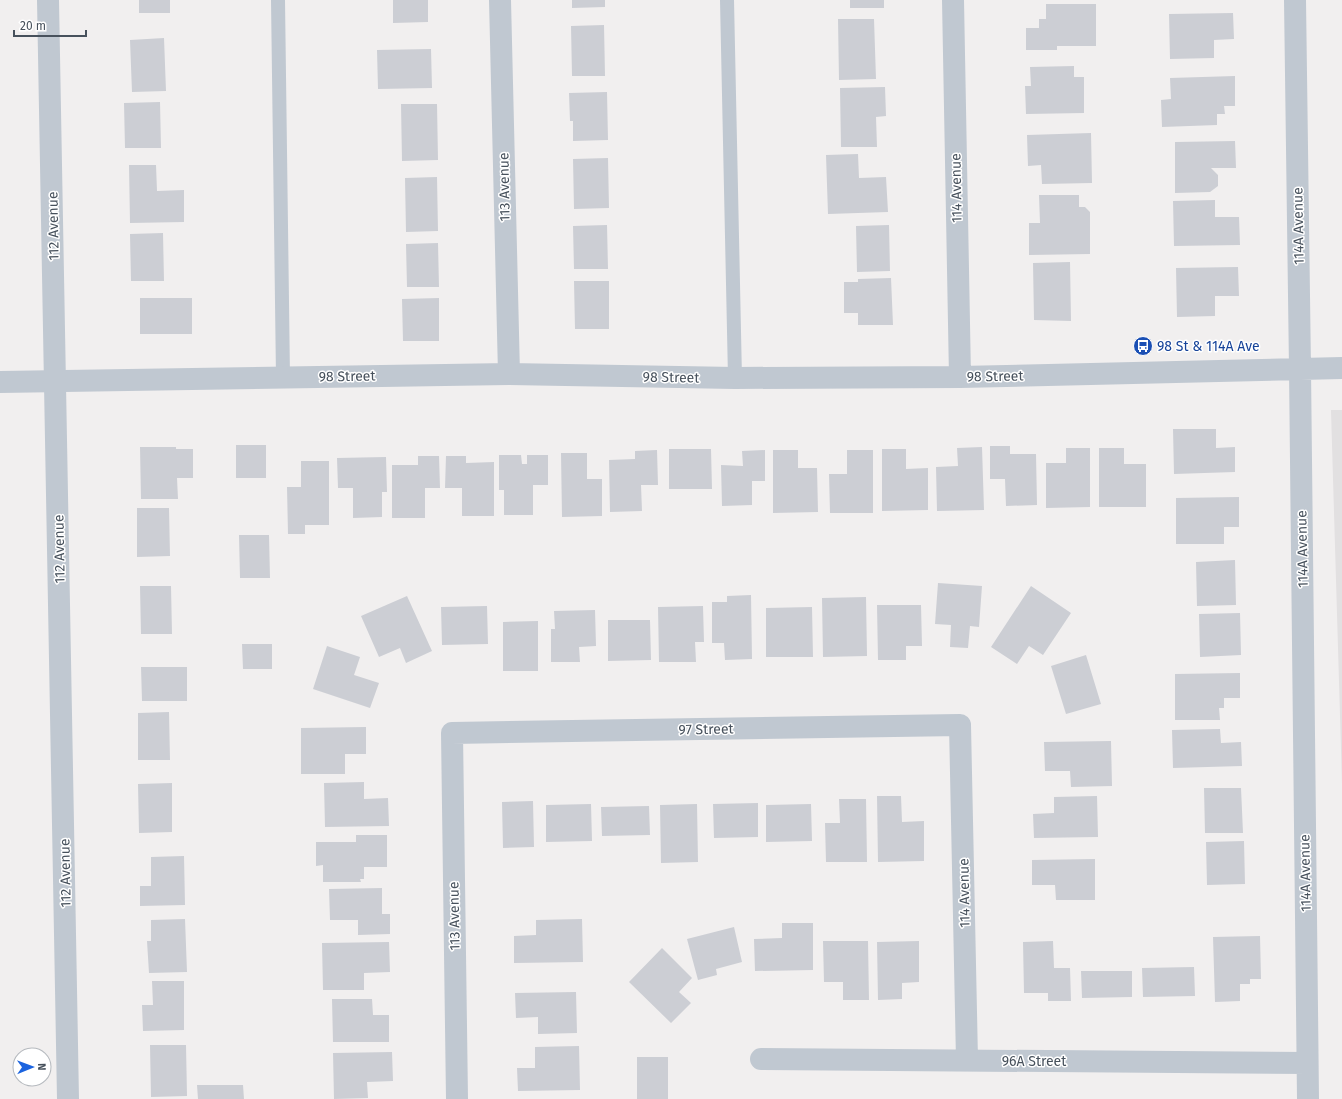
<svg xmlns="http://www.w3.org/2000/svg" width="1342" height="1099" font-family="'Fira Sans',sans-serif">
  <style>
    .education { fill: #e2e0e1 }
    .building { fill: #ccced4 }
    .lines { fill: none; stroke-linecap: round; stroke-linejoin: round }
    .service { stroke: #c0c8d1; stroke-width: 14 }
    .minor { stroke: #c0c8d1; stroke-width: 22 }
    .tertiary { stroke: #c0c8d1; stroke-width: 22 }
    .labels { text-anchor: middle; stroke-width: 3; stroke-linejoin: round; paint-order: stroke }
    .street-label { font-size: 14px; fill: #47515c; stroke: #fff }
    .transit-label { font-size: 14px; fill: #164399; stroke: #fff; text-anchor: start }
  </style>
  <rect width="100%" height="100%" fill="#f1efef"/>
  <path class="education" d="M1331,410H1342V783Z"/>
  <path class="building" d="M139,0H170V13H139Z
    M393,0H428V22L393,23Z
    M572,0H605V7L572,8Z
    M850,0H884V8H850Z
    M1046,4H1096V46H1057V50H1026V28H1039V19H1046Z
    M1233,13L1234,39L1214,40V58L1170,59L1169,14Z
    M838,19H874L876,79L839,80Z
    M604,25L605,76H572L571,26Z
    M164,38L166,91L132,92L130,40Z
    M431,49L432,88L378,89L377,50Z
    M1074,66V77H1084V113L1026,114L1025,86H1031L1030,67Z
    M1235,76V106H1224L1225,114H1217V125L1162,127L1161,100L1171,99L1170,78Z
    M885,87L886,116L876,117L877,147H841L840,88Z
    M607,92L608,140L573,141V121H570L569,93Z
    M160,102L161,148H125L124,103Z
    M401,104H437L438,160L402,161Z
    M1091,133L1092,183L1042,184L1041,165L1028,166L1027,135Z
    M1235,141L1236,168H1211L1218,175V186L1210,192L1175,193V142Z
    M858,154L859,178L886,177L888,212L828,214L826,155Z
    M608,158L609,208L574,209L573,159Z
    M129,165H156L157,191L184,190V222L130,223Z
    M437,177L438,231L406,232L405,178Z
    M1039,195H1079V207H1085L1090,212V254L1029,255V223H1040Z
    M1215,200V217H1239L1240,245L1174,246L1173,201Z
    M607,225L608,269H574L573,226Z
    M889,225L890,271L857,272L856,226Z
    M163,233L164,281H131L130,234Z
    M438,243L439,287H407L406,244Z
    M1070,262L1071,321L1034,320L1033,263Z
    M1238,267L1239,296H1215V316L1177,317L1176,268Z
    M891,278L893,325H858V313H844V282H858V279Z
    M574,281H609V329H575Z
    M140,298H192V334H140Z
    M439,298V341H403L402,299Z
    M1173,429H1216V448L1235,447V472L1174,474Z
    M236,445H266V478H236Z
    M990,446H1010V454H1036L1037,505L1006,506L1005,479H990Z
    M140,447H176V449H193V478H177L178,499H141Z
    M982,447L984,510L937,511L936,467L958,466L957,448Z
    M1066,448H1090V507L1046,508V463H1066Z
    M1099,448H1124V464H1146V507H1099Z
    M669,449H711L712,489H669Z
    M882,449H906V469L928,468V510L882,511Z
    M657,450L658,485H641L642,511L610,512L609,460L635,459V451Z
    M765,450V481H752V505L722,506L721,465L743,466L742,451Z
    M773,450H798V468H817L818,512L773,513Z
    M847,450H873V513H830L829,474H847Z
    M561,453H587V479H602V516L562,517Z
    M499,455H521L522,464H527V455H548V485H533V515H504V490H499Z
    M418,456H439L440,488H425V518H392V465H418Z
    M446,456H466V463L494,462V516H462V488H445Z
    M386,457L387,492H382V517L353,518V488H338L337,458Z
    M301,461H329V525H305V534H288L287,487H301Z
    M1239,497V527H1224V544H1176V498Z
    M137,508H169L170,556L137,557Z
    M239,535H269L270,578H240Z
    M1235,560L1236,605L1197,606L1196,562Z
    M938,583L982,586L979,627L970,626L968,648L950,647L951,625L935,624Z
    M140,586H171L172,634H141Z
    M1031,586L1071,613L1043,655L1029,646L1017,664L991,647Z
    M751,595L752,659L725,660L724,643H712V602H727V596Z
    M407,596L432,651L406,663L400,648L379,657L361,616Z
    M866,597L867,656L823,657L822,598Z
    M877,605H921L922,646H906V660H878Z
    M487,606L488,644L442,645L441,607Z
    M703,606L704,642H695L696,662H659L658,607Z
    M812,607L813,657H766V608Z
    M595,610L596,646L579,647L580,662H551V629H555L554,611Z
    M1240,613L1241,655L1200,657L1199,614Z
    M608,620H650L651,660L608,661Z
    M538,621V671H503V622Z
    M242,644H272V669H243Z
    M327,646L360,657L354,675L379,683L370,708L313,689Z
    M1086,655L1101,704L1066,714L1051,666Z
    M141,667H187V701H142Z
    M1240,673V698H1224V708H1219L1220,720H1175V674Z
    M169,712L170,760H138V713Z
    M366,727V754H345V774H301V728Z
    M1220,729L1221,743L1241,742L1242,766L1173,768L1172,730Z
    M1111,741L1112,786L1071,787L1070,771H1045L1044,742Z
    M364,782V799L388,798L389,826L325,827L324,783Z
    M172,783V832L139,833L138,784Z
    M1204,788H1241L1243,833H1205Z
    M877,796H901L902,822L924,821V861L878,862Z
    M1097,796L1098,837L1034,838L1033,814L1054,813V797Z
    M839,799H866L867,862H826L825,823H840Z
    M533,801L534,847L503,848L502,802Z
    M758,803V837L714,838L713,804Z
    M591,804L592,841L546,842V805Z
    M697,804L698,862L661,863L660,805Z
    M811,804L812,841L766,842V805Z
    M649,806L650,835L602,836L601,807Z
    M356,835H387V867H364V879H360L361,882H323V865L316,866V842H356Z
    M1244,841L1245,884L1207,885L1206,842Z
    M184,856L185,905L140,906V886H151V857Z
    M1095,859V900H1056L1055,885H1032V860Z
    M382,888V914H390V934L358,935V920H330L329,889Z
    M185,919L187,972L149,973L147,941H151V920Z
    M582,919L583,962L514,963V936L536,935V920Z
    M782,923H813V970L755,971L754,939L782,938Z
    M734,927L742,962L716,969L717,975L698,980L687,939Z
    M1260,936L1261,979H1250V984H1240V1001L1215,1002L1213,937Z
    M823,941H868L869,1000H843V982H824Z
    M919,941V982L902,983V999L878,1000L877,942Z
    M1053,941L1054,968H1070L1071,1001H1048V993H1024L1023,942Z
    M389,942L390,972L364,973V990H323L322,943Z
    M662,948L692,978L679,992L691,1003L671,1023L629,982Z
    M1194,967L1195,996L1143,997L1142,968Z
    M1081,971H1132V997L1082,998Z
    M152,981H184V1030L143,1031L142,1005H153Z
    M576,992L577,1033L538,1034V1017L516,1018L515,993Z
    M332,999H372L373,1015H389V1042H333Z
    M150,1045H186L187,1096L151,1097Z
    M579,1046L580,1090L518,1091L517,1068H535V1047Z
    M392,1052L393,1081L367,1082L368,1098L334,1099L333,1053Z
    M637,1057H668V1099H637Z
    M197,1085H243L244,1099H198Z"/>
  <g class="lines">
    <path class="service" d="M278,0L283,377
      M727,0L735,378"/>
    <path class="minor" d="M500,0L509,374
      M953,0L960,377
      M1295,0L1300,369L1308,1099
      M0,382L509,374L735,378L960,377L1342,368
      M761,1059L1307,1063
      M457,1099L452,733L960,725L967,1060"/>
    <path class="tertiary" d="M48,0L68,1099"/>
  </g>
  <defs>
    <g id="bus-disc" transform="scale(1)"><circle r="9.5" fill="#1a4fb4" stroke="#fff"/><path d="M-5-6H5V4H4V6H2V4H-2V6H-4V4H-5ZM-3.5-4V0h7V-4ZM-3.5 1.2v1.5H-2V1.2ZM2 1.2v1.5H3.5V1.2Z" fill="#fff"/></g>
  </defs>
  <g fill-rule="evenodd">
    <use href="#bus-disc" x="1143" y="346"/>
  </g>
  <g class="labels">
    <g class="street-label">
      <text transform="translate(504 187) rotate(-91)" y="5">113 Avenue</text>
      <text transform="translate(956 188) rotate(-91)" y="5">114 Avenue</text>
      <text transform="translate(53 226) rotate(-91)" y="5">112 Avenue</text>
      <text transform="translate(1298 226) rotate(-91)" y="5">114A Avenue</text>
      <text transform="translate(347 376) rotate(-1)" y="5">98 Street</text>
      <text transform="translate(995 376) rotate(-1)" y="5">98 Street</text>
      <text transform="translate(671 377) rotate(1)" y="5">98 Street</text>
      <text transform="translate(59 549) rotate(-91)" y="5">112 Avenue</text>
      <text transform="translate(1302 549) rotate(-91)" y="5">114A Avenue</text>
      <text transform="translate(706 729) rotate(-1)" y="5">97 Street</text>
      <text transform="translate(65 873) rotate(-91)" y="5">112 Avenue</text>
      <text transform="translate(1305 873) rotate(-91)" y="5">114A Avenue</text>
      <text transform="translate(964 893) rotate(-91)" y="5">114 Avenue</text>
      <text transform="translate(454 916) rotate(-91)" y="5">113 Avenue</text>
      <text x="1034" y="1066">96A Street</text>
    </g>
    <g class="transit-label">
      <text x="1157" y="351">98 St &amp; 114A Ave</text>
    </g>
  </g>
  <g transform="translate(32 1067) rotate(89)"><circle r="19" fill="#ffffff" stroke="#b5b9be"/>
  <path d="M0-3L7 15L0 10L-7 15Z" fill="#1b63df"/>
  <text y="-6" font-size="11" font-weight="bold" text-anchor="middle" fill="#47515c">N</text>
  </g>
  <path d="M14 30v6h72v-6" fill="none" stroke="#47515c" stroke-width="2"/>
  <text x="20" y="30" font-size="12" fill="#47515c" stroke="#ffffff" stroke-width="3" paint-order="stroke">20 m</text>
</svg>
